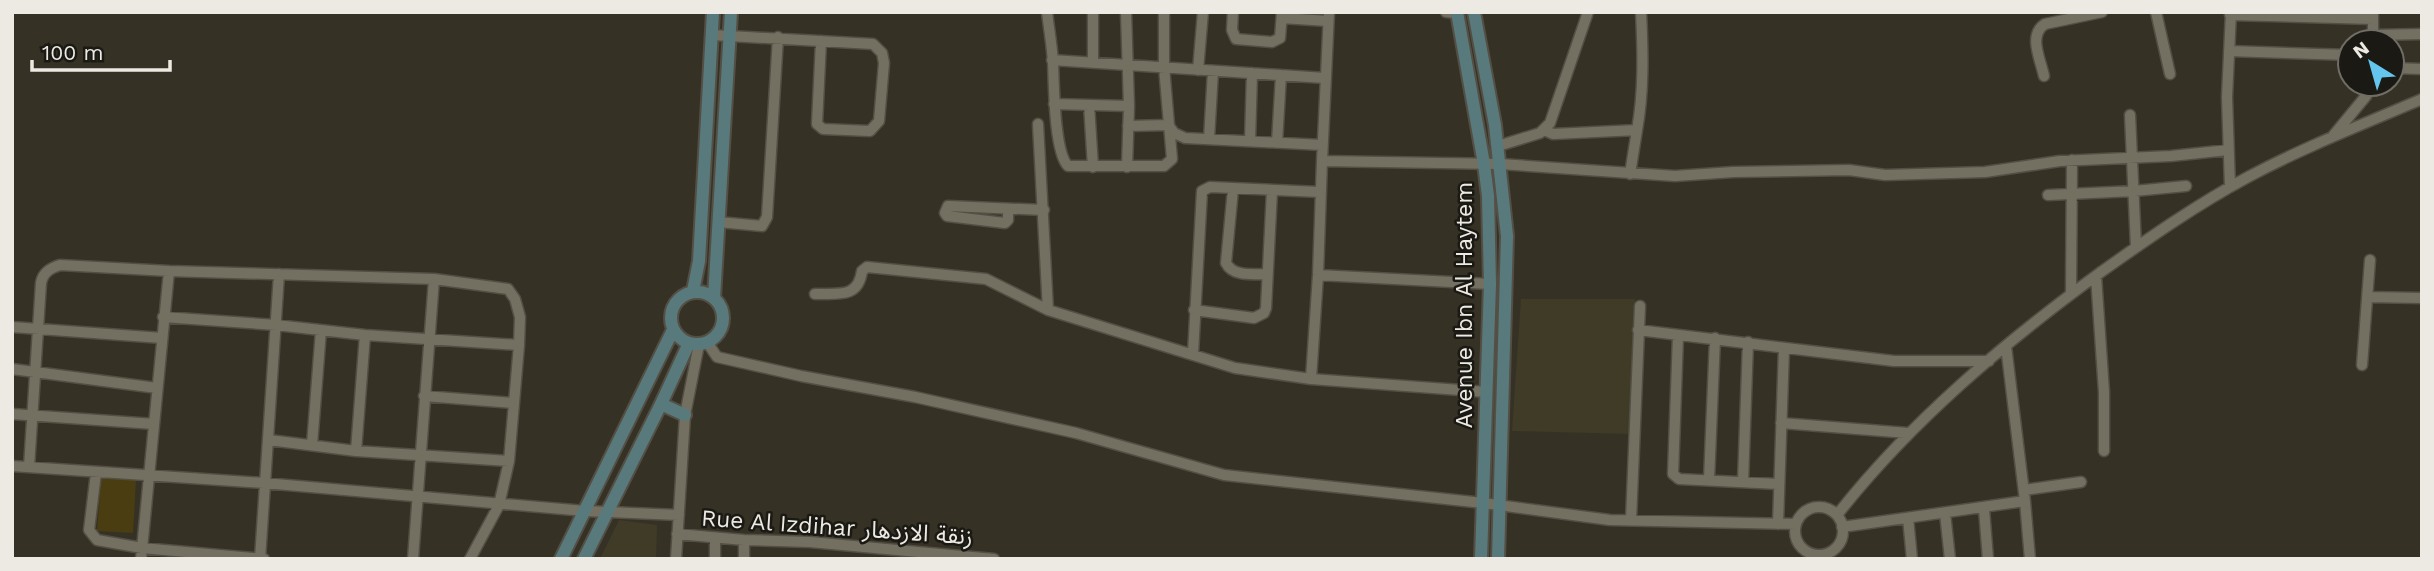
<svg xmlns="http://www.w3.org/2000/svg" width="2434" height="571" font-family="'Work Sans','Noto Sans Arabic',sans-serif">
  <style>
    .built { fill: #403b27 }
    .green { fill: #4a3d11 }
    .lines { fill: none; stroke-linecap: round; stroke-linejoin: round }
    .street-casing { stroke: #534f44; stroke-width: 13 }
    .secondary-casing { stroke: #534f44; stroke-width: 16 }
    .street { stroke: #747061; stroke-width: 10 }
    .secondary { stroke: #597a7c; stroke-width: 12 }
    .labels { text-anchor: middle; stroke-width: 5; stroke-linejoin: round; paint-order: stroke }
    .street-label { font-size: 23px; fill: #eceae2; stroke: #1b1914 }
  </style>
  <rect width="100%" height="100%" fill="#353125"/>
  <path class="built" d="M1521,299H1635L1630,434L1512,431Z
    M619,520L657,525L656,559H600Z"/>
  <path class="green" d="M101,478L136,480L133,533L97,531Z"/>
  <g class="lines">
    <g class="street-casing">
      <path id="street" d="M1047,12C1049,29 1052,46 1053,62C1054,84 1054,152 1068,166H1164L1172,159L1164,67V12
        M1093,12V62
        M1126,12L1129,106L1127,167
        M1233,12L1232,30L1236,39L1272,42L1280,38L1282,12
        M1329,12L1322,161L1500,164L1675,176L1733,172L1849,170L1885,175L1985,172L2060,161L2171,156L2228,150
        M1446,12L1457,13
        M2156,12L2170,74
        M2373,12V42
        M2230,15L2373,19
        M1282,18L1328,21
        M712,35L873,44L882,53L884,63L879,121L870,131L823,129L817,124L821,41
        M2373,35L2422,34
        M2229,51L2350,55
        M1052,60L1325,78
        M2392,68L2422,69
        M1198,70L1203,12
        M2044,76C2040,58 2028,35 2045,24L2102,12
        M1054,104L1129,106
        M1089,105L1093,167
        M2130,115L2136,247
        M1038,124L1048,310
        M1128,126L1169,125
        M1169,126L1174,133L1185,138L1322,145
        M1544,130L1553,134L1637,130C1644,91 1643,52 1641,12
        M2333,136L2366,96L2372,84
        M1209,139L1213,71
        M1250,141L1252,73
        M1277,143L1281,75
        M1498,146L1540,133L1550,123L1588,12
        M1630,174L1637,130
        M2230,187L2227,97L2231,12
        M1233,189L1226,263C1233,277 1253,274 1267,274
        M2048,195L2134,191L2186,186
        M1008,209V220L1005,223L947,216L945,213L948,206L1044,210
        M718,222L762,226L767,217L778,37
        M1318,275L1490,284
        M2096,276L2104,392V451
        M815,294C838,293 858,299 862,271L867,267L986,279L1048,310L1235,368L1311,379L1487,392
        M2071,294L2072,160
        M2368,297L2422,298
        M1194,310L1254,318L1264,313L1266,308L1272,191
        M163,317L276,325L365,335L519,345
        M12,327L162,338
        M1638,330L1894,361H1989
        M1678,336L1673,474L1679,479L1778,484
        M707,342L717,357L801,376L915,397L1076,433L1224,475L1483,503L1610,520L1796,524
        M2006,346L2025,501L2030,559
        M1193,354L1202,191L1210,187L1320,192
        M2362,365L2370,260
        M12,369L157,388
        M1311,379L1318,275L1322,161
        M424,396L514,403
        M12,414L154,424
        M1781,423L1908,433
        M269,440L356,451L509,461
        M312,445L321,330
        M356,451L365,335
        M12,466L264,483L585,511L679,515
        M29,467L41,283C43,272 51,268 60,265L169,271L434,279L508,289L515,299L520,317L519,345L509,461L499,505L470,559
        M96,473L89,530L97,540L142,548L264,559
        M1709,480L1715,338
        M1743,482L1748,342
        M2024,490L2081,482
        M1795 531a24 24 0 1 1 48 0a24 24 0 1 1-48 0Z
        M1984,509L1988,559
        M1945,513L1950,559
        M1837,515C1911,421 2005,342 2101,272C2149,238 2196,205 2248,177C2304,147 2364,124 2422,99
        M1908,518L1912,559
        M1631,520L1640,306
        M1778,524L1784,348
        M1842,527L2025,501
        M677,534L744,540L810,542L994,559
        M744,540V559
        M141,559L169,271
        M260,559L279,274
        M413,559L434,279
        M676,559L685,415L699,344
        M715,559V538"/>
    </g>
    <g class="secondary-casing">
      <path id="secondary" d="M1457,12L1484,164L1488,196L1490,284L1481,559
        M1474,12L1495,125L1507,236L1498,559
        M693,291L699,261L713,12
        M671 318a26 26 0 1 1 52 0a26 26 0 1 1-52 0Z
        M714,298L731,12
        M661,404L685,415
        M561,559L673,330
        M584,559L661,404L689,343"/>
    </g>
    <use href="#street" class="street"/>
    <use href="#secondary" class="secondary"/>
  </g>
  <g class="labels">
    <g class="street-label">
      <text transform="translate(1464 305) rotate(-90)" y="8">Avenue Ibn Al Haytem</text>
      <text transform="translate(837 527) rotate(4)" y="8">Rue Al Izdihar زنقة الازدهار</text>
    </g>
  </g>
  <rect width="2434" height="571" fill="none" stroke="#eceae2" stroke-width="28"/>
  <g transform="translate(2371 63) rotate(323)"><circle r="33" fill="#1b1914" stroke="#6f6d66" stroke-width="2"/>
  <path d="M0-5L12 26L0 18L-12 26Z" fill="#64c5ee"/>
  <text y="-10" font-size="19" font-weight="bold" text-anchor="middle" fill="#eceae2">N</text>
  </g>
  <path d="M32 60v10h138v-10" fill="none" stroke="#eceae2" stroke-width="3.5"/>
  <text x="42" y="60" font-size="21" fill="#eceae2" stroke="#1b1914" stroke-width="5" paint-order="stroke">100 m</text>
</svg>
